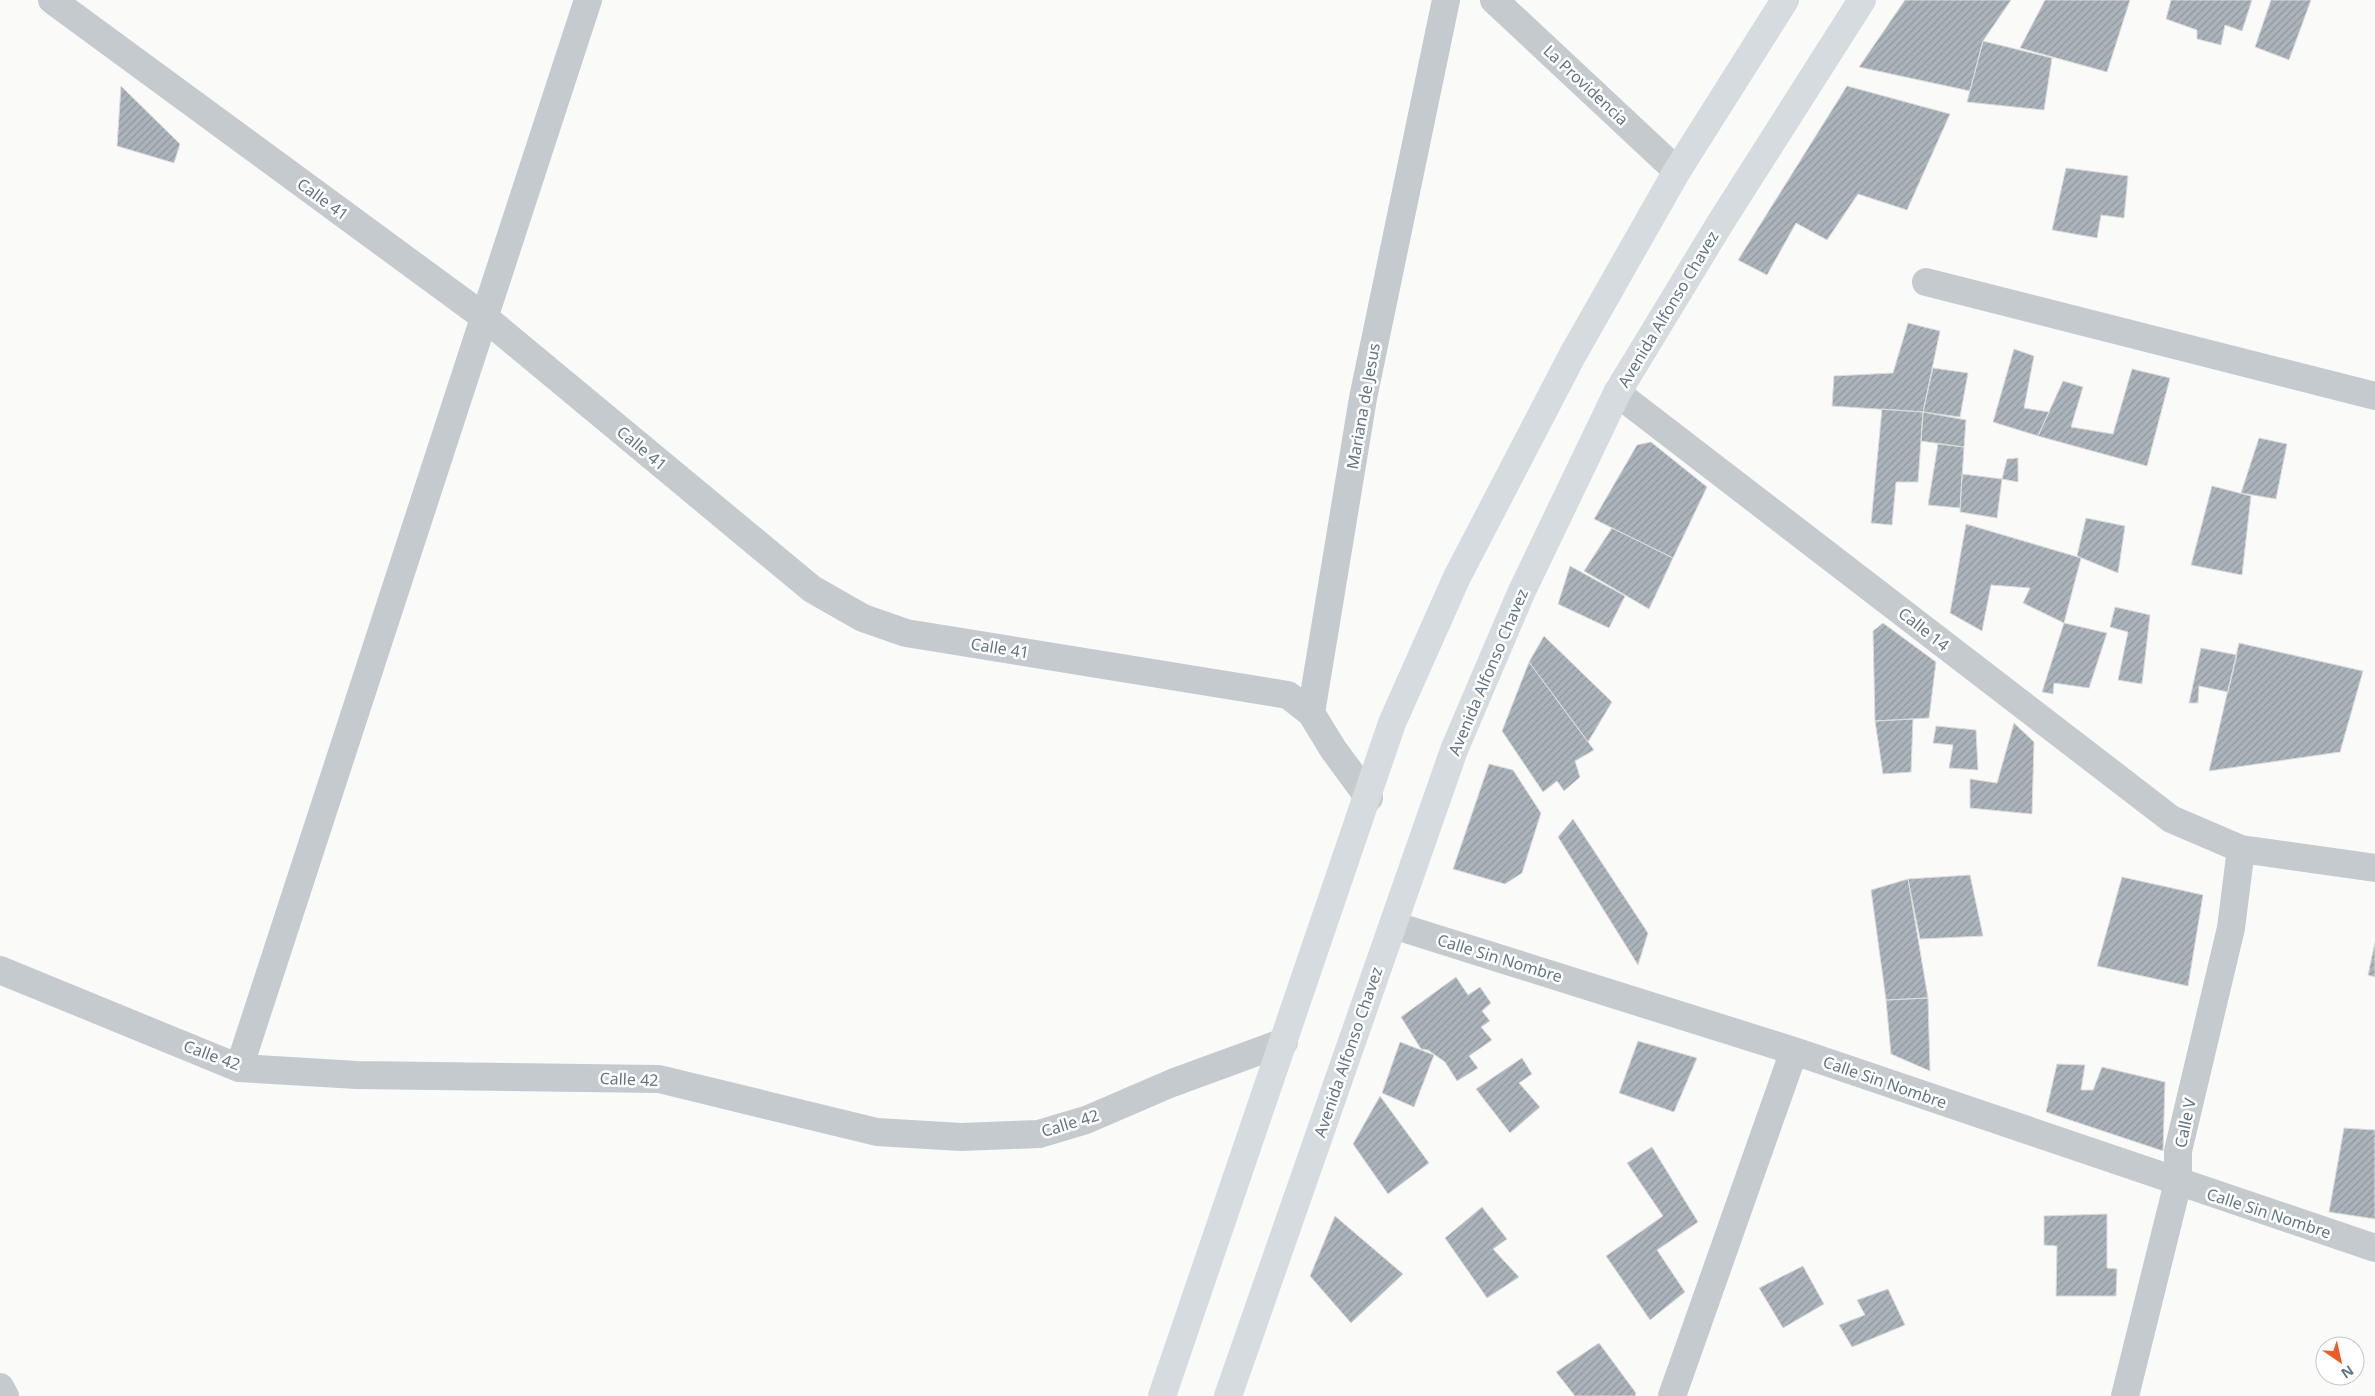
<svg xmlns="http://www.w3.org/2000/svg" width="2375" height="1396" font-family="'Noto Sans',sans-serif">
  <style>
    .building { fill: url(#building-hatch); stroke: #dcdcda }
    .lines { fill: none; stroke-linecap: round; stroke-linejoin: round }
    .minor { stroke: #c5cace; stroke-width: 28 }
    .primary { stroke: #d6dbdf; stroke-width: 28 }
    .labels { text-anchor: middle; stroke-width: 5; stroke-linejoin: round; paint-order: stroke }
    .street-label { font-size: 16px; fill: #647484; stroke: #fff }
  </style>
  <defs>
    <pattern id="building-hatch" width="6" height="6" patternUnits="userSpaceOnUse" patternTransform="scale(1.25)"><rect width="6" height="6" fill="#acb4bb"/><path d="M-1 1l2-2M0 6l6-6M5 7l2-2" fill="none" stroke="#90979e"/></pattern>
  </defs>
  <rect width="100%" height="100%" fill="#fafaf8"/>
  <path class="building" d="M1905,0H2011L1983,41L1970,91L1859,67Z
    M2045,0H2130L2107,72L2020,48Z
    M2171,0H2252L2242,31L2225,25L2221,45L2197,39V30L2166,19Z
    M2271,0H2311L2289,60L2255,47Z
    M1983,41L2052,58L2044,110L1967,102Z
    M121,86L180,144L174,163L117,146Z
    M1847,86L1950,114L1907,210L1858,194L1827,240L1796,223L1767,275L1738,260Z
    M2066,168L2128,176L2124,218L2101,215L2097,238L2052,230Z
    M1908,323L1940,331L1923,412L1832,406L1834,376L1893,373Z
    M2014,349L2034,356L2024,408L2049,412L2038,436L1993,422Z
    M1933,368L1968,373L1960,417L1923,412Z
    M2132,369L2170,378L2147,466L2038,436L2063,381L2083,387L2071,427L2113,434Z
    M1882,409L1923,412L1918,482H1896L1892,525L1871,523Z
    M1923,412L1966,420L1964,447L1921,441Z
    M2259,438L2287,444L2276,499L2241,493Z
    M1651,442L1707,487L1673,558L1594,519L1637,445Z
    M1938,444L1964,447L1960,508L1928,505Z
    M2018,458V482L2002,479L2007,459Z
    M1962,474L2002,479L1997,518L1960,512Z
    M2212,486L2251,496L2242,575L2191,565Z
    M2086,518L2125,526L2118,573L2077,556Z
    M1966,524L2081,558L2064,623L2023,603L2030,588L1991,585L1982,631L1950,613Z
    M1612,528L1673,558L1649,609L1584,571Z
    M1570,566L1625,596L1609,628L1558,604Z
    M2115,607L2150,615L2142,684L2118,680L2128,632L2110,627Z
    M1883,623L1936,662L1929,718L1875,721L1873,631Z
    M2064,623L2107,633L2089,688L2054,683L2053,694L2042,692Z
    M1544,636L1612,702L1588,742L1529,662Z
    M2239,643L2363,671L2340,752L2209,771Z
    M2201,648L2237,655L2228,692L2199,686L2198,703H2189Z
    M1529,662L1594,750L1575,761L1580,777L1564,791L1557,781L1543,792L1502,731Z
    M1913,719L1911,772L1883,774L1875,721Z
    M2014,723L2034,742L2032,814L1970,808V779L1997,783Z
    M1936,726L1976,730L1978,770L1949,768L1953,745L1933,743Z
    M1489,764L1513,770L1541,813L1522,873L1505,884L1453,869Z
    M1573,819L1648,933L1638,965L1558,837Z
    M1970,875L1983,936L1920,939L1908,879Z
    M2122,877L2203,895L2188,986L2097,966Z
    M1908,879L1928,998L1886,1000L1871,890Z
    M2375,942V977L2368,975Z
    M1456,977L1468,995L1480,987L1491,1003L1482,1011L1490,1021L1481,1027L1492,1040L1469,1056L1478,1068L1457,1081L1445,1062L1428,1050L1421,1049L1401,1017Z
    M1928,998L1930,1071L1891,1054L1886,1000Z
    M1638,1041L1697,1058L1674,1112L1619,1093Z
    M1400,1042L1434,1055L1414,1107L1382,1093Z
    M1522,1058L1532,1074L1519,1083L1540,1107L1510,1133L1476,1089Z
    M2057,1064L2085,1065L2081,1090H2093L2102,1067L2165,1082L2163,1151L2046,1112Z
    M1380,1096L1429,1163L1388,1194L1353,1144Z
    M2344,1128L2375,1130V1219L2329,1212Z
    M1652,1147L1698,1222L1657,1250L1685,1292L1650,1320L1606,1256L1663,1216L1627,1163Z
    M1482,1207L1507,1239L1493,1249L1519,1277L1487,1298L1445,1238Z
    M2107,1214V1268L2117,1269L2116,1296H2056L2057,1246L2044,1245V1216Z
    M1335,1216L1403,1274L1351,1323L1310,1276Z
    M1803,1266L1824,1304L1783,1328L1759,1288Z
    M1888,1289L1905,1325L1852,1347L1839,1325L1865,1315L1857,1300Z
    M1599,1343L1636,1393L1635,1396H1575L1556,1372Z"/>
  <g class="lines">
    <path class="minor" d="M52,0L484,317L812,589L863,618L906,633L1288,695L1311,713L1333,749L1369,798
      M1494,0L1677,171
      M1926,282L2375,396
      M1617,393L2171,819L2241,849L2375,868
      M1311,713L1363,398L1446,0
      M1393,925L1794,1051L2375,1248
      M0,970L239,1068L357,1075L659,1079L877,1132L961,1137L1039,1134L1086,1120L1172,1083L1284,1042
      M239,1068L588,0
      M0,1387L5,1396
      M1672,1396L1794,1051
      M2125,1396L2178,1182V1151L2231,928L2241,849"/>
    <path class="primary" d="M1162,1396L1392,723L1457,577L1572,356L1677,171L1785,0
      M1228,1396L1454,750L1521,593L1617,393L1719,225L1862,0"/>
  </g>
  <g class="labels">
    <g class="street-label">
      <text transform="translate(1586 85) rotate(43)" y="6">La Providencia</text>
      <text transform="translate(323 199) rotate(36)" y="6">Calle 41</text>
      <text transform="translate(1668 309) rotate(-59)" y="6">Avenida Alfonso Chavez</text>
      <text transform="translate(1363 406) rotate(-80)" y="6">Mariana de Jesus</text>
      <text transform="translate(642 448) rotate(40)" y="6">Calle 41</text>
      <text transform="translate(1924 629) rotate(38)" y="6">Calle 14</text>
      <text transform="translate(1000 648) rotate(9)" y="6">Calle 41</text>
      <text transform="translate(1488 672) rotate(-67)" y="6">Avenida Alfonso Chavez</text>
      <text transform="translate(1500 958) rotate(17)" y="6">Calle Sin Nombre</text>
      <text transform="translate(1348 1052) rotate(-71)" y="6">Avenida Alfonso Chavez</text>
      <text transform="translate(212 1055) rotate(20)" y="6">Calle 42</text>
      <text transform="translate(629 1079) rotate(2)" y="6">Calle 42</text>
      <text transform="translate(1885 1082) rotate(19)" y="6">Calle Sin Nombre</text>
      <text transform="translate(1070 1123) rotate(-17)" y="6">Calle 42</text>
      <text transform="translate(2185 1123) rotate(-78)" y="6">Calle V</text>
      <text transform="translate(2269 1213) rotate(18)" y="6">Calle Sin Nombre</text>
    </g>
  </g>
  <g transform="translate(2340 1361) rotate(146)"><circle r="24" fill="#ffffff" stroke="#c1c7ce"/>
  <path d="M0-4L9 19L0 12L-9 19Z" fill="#eb5c27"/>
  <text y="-8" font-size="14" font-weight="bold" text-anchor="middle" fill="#647484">N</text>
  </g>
</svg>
